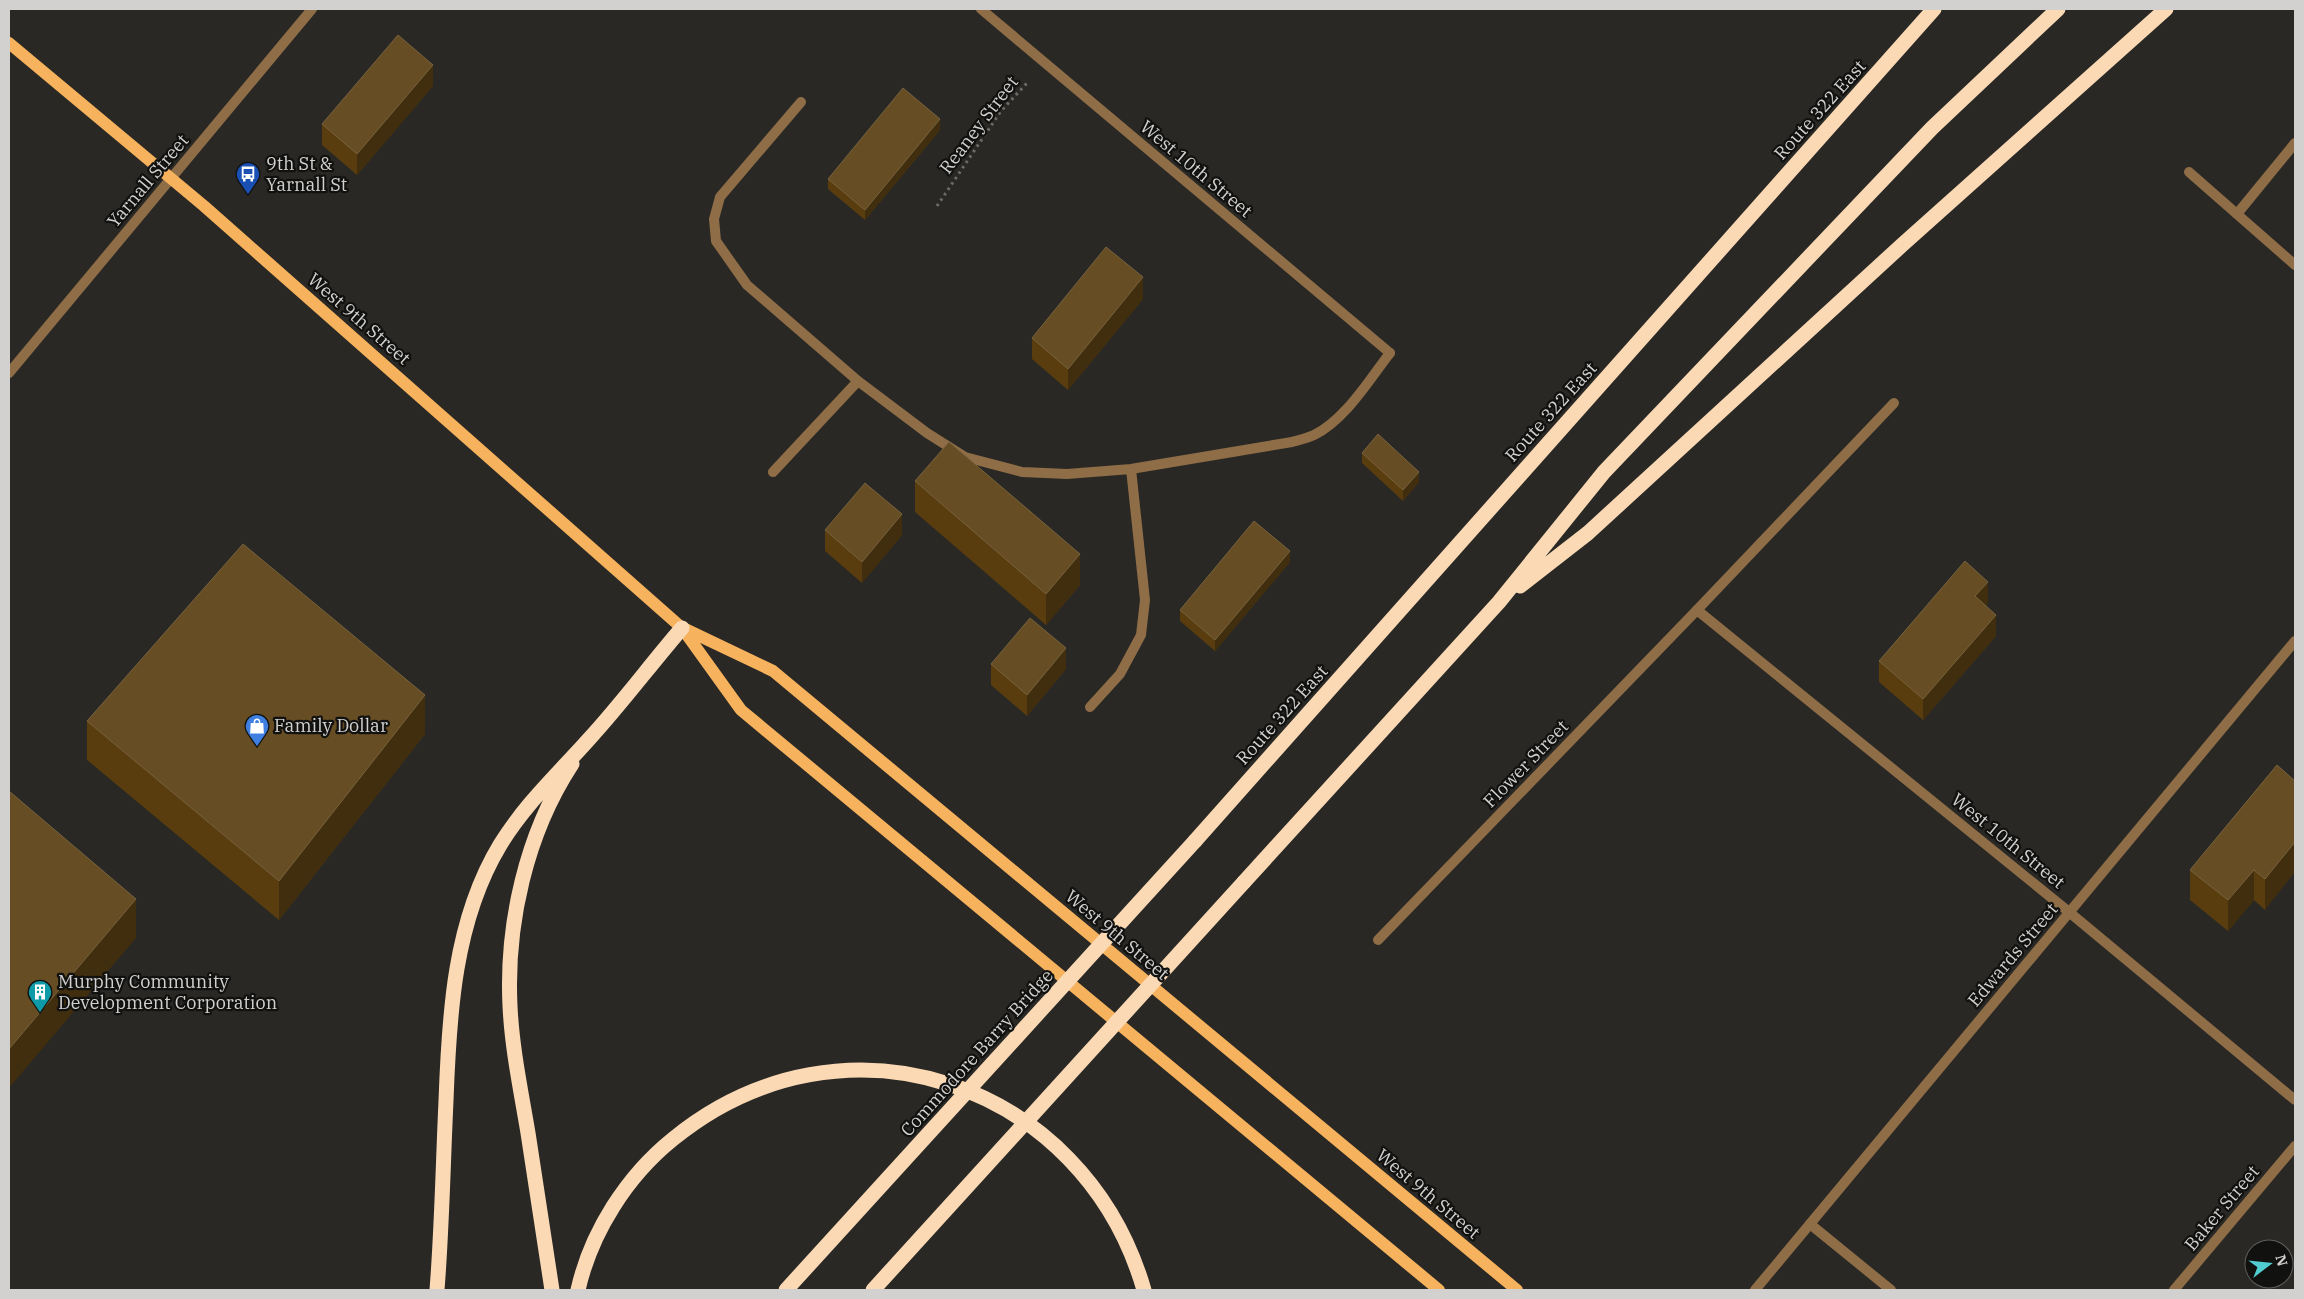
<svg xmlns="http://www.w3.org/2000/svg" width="2304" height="1299" font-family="'IBM Plex Serif',serif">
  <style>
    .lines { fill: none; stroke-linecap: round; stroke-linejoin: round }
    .path { stroke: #6c6b69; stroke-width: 3; stroke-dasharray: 2.5 4; stroke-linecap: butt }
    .lane { stroke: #8e6d47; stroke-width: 10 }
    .street { stroke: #8e6d47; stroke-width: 10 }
    .primary { stroke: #f6b25c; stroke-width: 12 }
    .highway { stroke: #fad9b4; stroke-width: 15 }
    .highway-bridge { stroke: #fad9b4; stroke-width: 15 }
    .wall { fill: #593d0e }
    .shaded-wall { fill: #402e0f }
    .building { fill: #664d23; stroke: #77623e }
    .labels { text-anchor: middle; stroke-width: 4.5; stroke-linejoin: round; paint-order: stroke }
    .street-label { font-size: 18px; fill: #d2d1cf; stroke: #111110 }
    .poi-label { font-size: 18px; fill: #d2d1cf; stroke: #111110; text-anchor: start }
  </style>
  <rect width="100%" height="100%" fill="#292825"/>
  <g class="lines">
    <path class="path" d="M937,206L1001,111L1028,82"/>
    <path class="lane" d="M801,102L720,197L714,219L716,241L747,285L858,381L927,433L965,457L1022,472L1067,474L1131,469L1292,442C1299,440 1308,438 1314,435C1345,420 1369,380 1390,353
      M2237,214L2295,143
      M773,472L858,381
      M1697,610L1894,403
      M1090,707L1120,674L1141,635L1145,600L1131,469
      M1810,1224L1891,1290
      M2174,1290L2295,1146"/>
    <path class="street" d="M981,9L1390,353
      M2189,172L2295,265
      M9,373L312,9
      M1378,940L1697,610L2069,912L2295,1100
      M1755,1290L2295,641"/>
    <path class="primary" d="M9,43L204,206L682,628L741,710L1439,1290
      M683,628L773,671L1517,1290"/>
    <path class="highway" d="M1520,586L1588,533L1902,245L2166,9
      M1195,841L1934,9
      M1244,882L1499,602L1604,472L1932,128L2058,9
      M437,1290C442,1227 443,1164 446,1101C449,1015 454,921 500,845C525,804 558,774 590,738C622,703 651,664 682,628
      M552,1290C544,1238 536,1186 528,1133C521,1091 512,1049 510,1006C506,924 526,834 572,764
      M578,1290C591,1232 627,1176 673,1139C843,1000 1084,1082 1144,1290"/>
    <path class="highway-bridge" d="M786,1290L1195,841
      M873,1290L1244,882"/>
  </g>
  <path class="wall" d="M433,86L357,175L322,145V124Z
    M940,130L865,220L828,189V179Z
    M1143,299L1068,390L1032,359V338Z
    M1362,453L1419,482L1403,501L1362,463Z
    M915,481L1080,585L1046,625L915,512Z
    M825,530L902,535L862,583L825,551Z
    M1290,562L1215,651L1180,621V610Z
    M1988,603L1986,605L1996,636L1923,720L1879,682V661Z
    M991,664L1066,669L1027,716L991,685Z
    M87,721L425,734L279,920L87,760Z
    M2277,765L2265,910L2254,900L2228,931L2190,900V870Z"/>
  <path class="shaded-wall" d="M433,65V86L357,175V154Z
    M940,119V130L865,220V210Z
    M1143,277V299L1068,390V369Z
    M1419,472V482L1403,501V490Z
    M902,514V535L862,583V562Z
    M1290,551V562L1215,651V640Z
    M1080,554V585L1046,625V594Z
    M1988,582V603L1975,618V596Z
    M1996,615V636L1923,720V699Z
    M1066,648V669L1027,716V695Z
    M425,695V734L279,920V881Z
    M2295,842V872L2265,910V879Z
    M2254,870V900L2228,931V900Z
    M136,899V938L9,1088V1049Z"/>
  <path class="building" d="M398,35L433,65L357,154L322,124Z
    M903,88L940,119L865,210L828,179Z
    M1106,247L1143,277L1068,369L1032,338Z
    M1378,434L1419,472L1403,490L1362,453Z
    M949,442L1080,554L1046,594L915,481Z
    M865,483L902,514L862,562L825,530Z
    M1254,521L1290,551L1215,640L1180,610Z
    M243,544L425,695L279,881L87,721Z
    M1965,561L1988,582L1975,596L1996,615L1923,699L1879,661Z
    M1030,618L1066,648L1027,695L991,664Z
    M2277,765L2295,781V842L2265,879L2254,870L2228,900L2190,870Z
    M9,791L136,899L9,1049Z"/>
  <defs>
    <g id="bus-pin" transform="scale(1.25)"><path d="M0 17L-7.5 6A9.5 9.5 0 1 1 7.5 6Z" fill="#1a4fb4" stroke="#111110"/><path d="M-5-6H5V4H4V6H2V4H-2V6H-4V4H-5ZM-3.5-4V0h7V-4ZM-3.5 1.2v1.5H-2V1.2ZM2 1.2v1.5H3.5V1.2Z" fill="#fff"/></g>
    <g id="shop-pin" transform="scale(1.25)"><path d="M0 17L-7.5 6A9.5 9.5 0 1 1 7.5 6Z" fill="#3f7fe0" stroke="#111110"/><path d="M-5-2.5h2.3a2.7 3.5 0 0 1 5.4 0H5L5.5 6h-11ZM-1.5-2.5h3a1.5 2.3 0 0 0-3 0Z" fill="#fff"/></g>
    <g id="building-pin" transform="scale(1.25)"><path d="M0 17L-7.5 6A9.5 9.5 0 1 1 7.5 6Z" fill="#0f9aa8" stroke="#111110"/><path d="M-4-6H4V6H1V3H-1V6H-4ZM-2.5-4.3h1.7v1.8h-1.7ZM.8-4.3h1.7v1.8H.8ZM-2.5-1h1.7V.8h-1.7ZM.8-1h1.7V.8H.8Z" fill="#fff"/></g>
  </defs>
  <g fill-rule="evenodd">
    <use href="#bus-pin" x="248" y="174"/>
    <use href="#shop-pin" x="257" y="726"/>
    <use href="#building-pin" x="40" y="992"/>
  </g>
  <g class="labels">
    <g class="street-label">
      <text transform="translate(1820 110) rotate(-48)" y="6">Route 322 East</text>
      <text transform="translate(979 125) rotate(-53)" y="6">Reaney Street</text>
      <text transform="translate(1196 169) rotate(40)" y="6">West 10th Street</text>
      <text transform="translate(148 181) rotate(-50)" y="6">Yarnall Street</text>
      <text transform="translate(359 319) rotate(41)" y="6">West 9th Street</text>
      <text transform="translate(1551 412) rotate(-48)" y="6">Route 322 East</text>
      <text transform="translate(1282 715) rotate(-48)" y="6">Route 322 East</text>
      <text transform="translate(1526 764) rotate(-46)" y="6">Flower Street</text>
      <text transform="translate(2008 841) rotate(39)" y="6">West 10th Street</text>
      <text transform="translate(1117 935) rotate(40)" y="6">West 9th Street</text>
      <text transform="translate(2013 955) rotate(-50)" y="6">Edwards Street</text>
      <text transform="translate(977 1053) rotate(-48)" y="6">Commodore Barry Bridge</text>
      <text transform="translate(1428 1194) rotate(40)" y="6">West 9th Street</text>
      <text transform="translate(2222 1208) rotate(-50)" y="6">Baker Street</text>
    </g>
    <g class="poi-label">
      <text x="266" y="170">9th St &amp;<tspan x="266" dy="21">Yarnall St</tspan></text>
      <text x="274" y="732">Family Dollar</text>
      <text x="58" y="988">Murphy Community<tspan x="58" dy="21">Development Corporation</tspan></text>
    </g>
  </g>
  <rect width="2304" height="1299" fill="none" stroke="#d2d1cf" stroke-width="20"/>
  <g transform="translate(2269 1264) rotate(74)"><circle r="24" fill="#111110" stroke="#5e5e5c"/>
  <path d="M0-4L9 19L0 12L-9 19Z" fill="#51ccd1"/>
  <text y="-8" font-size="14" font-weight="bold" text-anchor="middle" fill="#d2d1cf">N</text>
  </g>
</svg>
